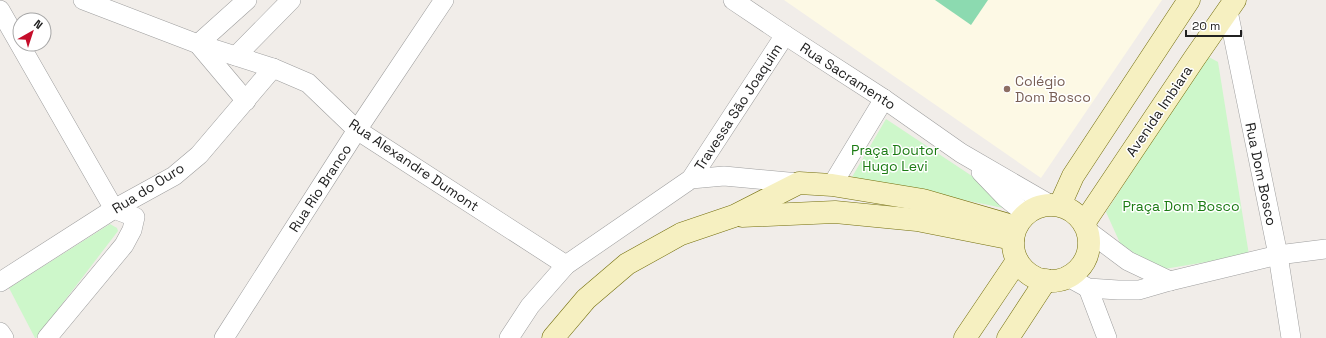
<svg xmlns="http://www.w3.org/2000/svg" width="1326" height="338" font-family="'Space Grotesk',sans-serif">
  <rect width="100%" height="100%" fill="#f1ede9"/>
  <!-- education -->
  <path fill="#fdf9e5" d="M784,0h378l-121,178z"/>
  <!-- park -->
  <g fill="#cdf7ca">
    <path d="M1207,56l11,6 31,193 -91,15 -38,-27 -14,-31z"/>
    <path d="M886,119l92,61 25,28 -151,-31z"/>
    <path d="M110,224l7,4 1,3 -82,107h-1l-26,-50z"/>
  </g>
  <!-- pitch -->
  <path fill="#8cdab0" d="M935,0h53l-17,25z"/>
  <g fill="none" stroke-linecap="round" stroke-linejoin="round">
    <!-- minor casing -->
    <g stroke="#9e9e9e" stroke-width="20">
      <g id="minor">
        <path d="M83,0l115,44 75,24 35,15 49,47 209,135"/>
        <path d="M733,0l52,35 99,64 77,54 88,51"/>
        <path d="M0,10l114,199 21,8 -3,13 -8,15 -77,93"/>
        <path d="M1228,11l50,244 13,83"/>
        <path d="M236,56l55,-56"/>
        <path d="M246,101l-48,-57 49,-44"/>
        <path d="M981,172l24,25 21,17"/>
        <path d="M691,179l94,-144"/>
        <path d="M832,185l52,-86"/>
        <path d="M1088,231l40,30 42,20"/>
        <path d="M1068,277l20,11 30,2h21l31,-9 108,-26 48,-6"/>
        <path d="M0,282l114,-73 60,-33 25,-21 74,-87"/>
        <path d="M1088,288l19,50"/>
        <path d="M0,332l4,6"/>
        <path d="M224,338l133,-208 87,-130"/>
        <path d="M509,338l21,-32 36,-41 125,-86 33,-3 75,7"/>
      </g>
    </g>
    <!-- secondary casing -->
    <g stroke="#746f0d" stroke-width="23">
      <g id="secondary">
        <circle cx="1051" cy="243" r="38"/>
        <path d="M1060,205l13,-29 116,-176"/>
        <path d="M742,216l93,-4 82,8 96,19"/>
        <path d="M1084,223l110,-164 41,-59"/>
        <path d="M553,338l33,-39 41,-35 54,-30 53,-18 65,-33 33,2 91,15 93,27"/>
        <path d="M965,338l52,-77"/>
        <path d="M1008,338l38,-58"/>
      </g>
    </g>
    <!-- minor -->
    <use href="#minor" stroke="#fff" stroke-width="19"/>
    <!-- secondary -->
    <use href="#secondary" stroke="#f6f0c1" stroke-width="22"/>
  </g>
  <!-- markers -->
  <circle fill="#8d6e63" stroke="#fff" stroke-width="1.5" cx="1007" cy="89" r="4"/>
  <g text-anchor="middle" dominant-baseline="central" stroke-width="3" stroke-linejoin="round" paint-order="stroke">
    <!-- street labels -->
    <g font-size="14" fill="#212121" stroke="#fff">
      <text transform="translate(848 76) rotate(33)">Rua Sacramento</text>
      <text transform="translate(738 107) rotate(-57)">Travessa São Joaquim</text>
      <text transform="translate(1159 111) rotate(-56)">Avenida Imbiara</text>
      <text transform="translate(414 165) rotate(34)">Rua Alexandre Dumont</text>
      <text transform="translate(1261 174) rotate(78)">Rua Dom Bosco</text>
      <text transform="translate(148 188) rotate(-32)">Rua do Ouro</text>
      <text transform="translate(320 188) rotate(-57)">Rua Rio Branco</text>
    </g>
    <!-- education labels -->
    <g font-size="14" fill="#785e54" stroke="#fff" text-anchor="start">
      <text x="1015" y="81">Colégio<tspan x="1015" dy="16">Dom Bosco</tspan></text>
    </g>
    <!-- park labels -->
    <g font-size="14" fill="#1b7b13" stroke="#fff">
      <text x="895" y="150">Praça Doutor<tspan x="895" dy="16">Hugo Levi</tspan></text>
      <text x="1181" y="206">Praça Dom Bosco</text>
    </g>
  </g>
  <!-- north arrow -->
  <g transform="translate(32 32) rotate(39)"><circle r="19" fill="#ffffff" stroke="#a6a6a6"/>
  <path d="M0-3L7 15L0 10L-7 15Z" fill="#c50d2a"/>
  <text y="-6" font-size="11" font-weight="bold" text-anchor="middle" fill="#212121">N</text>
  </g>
  <!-- scale -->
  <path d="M1186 30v6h55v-6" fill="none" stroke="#212121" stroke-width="2"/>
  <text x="1192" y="30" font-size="12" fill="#212121" stroke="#ffffff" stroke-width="3" paint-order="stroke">20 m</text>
</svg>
